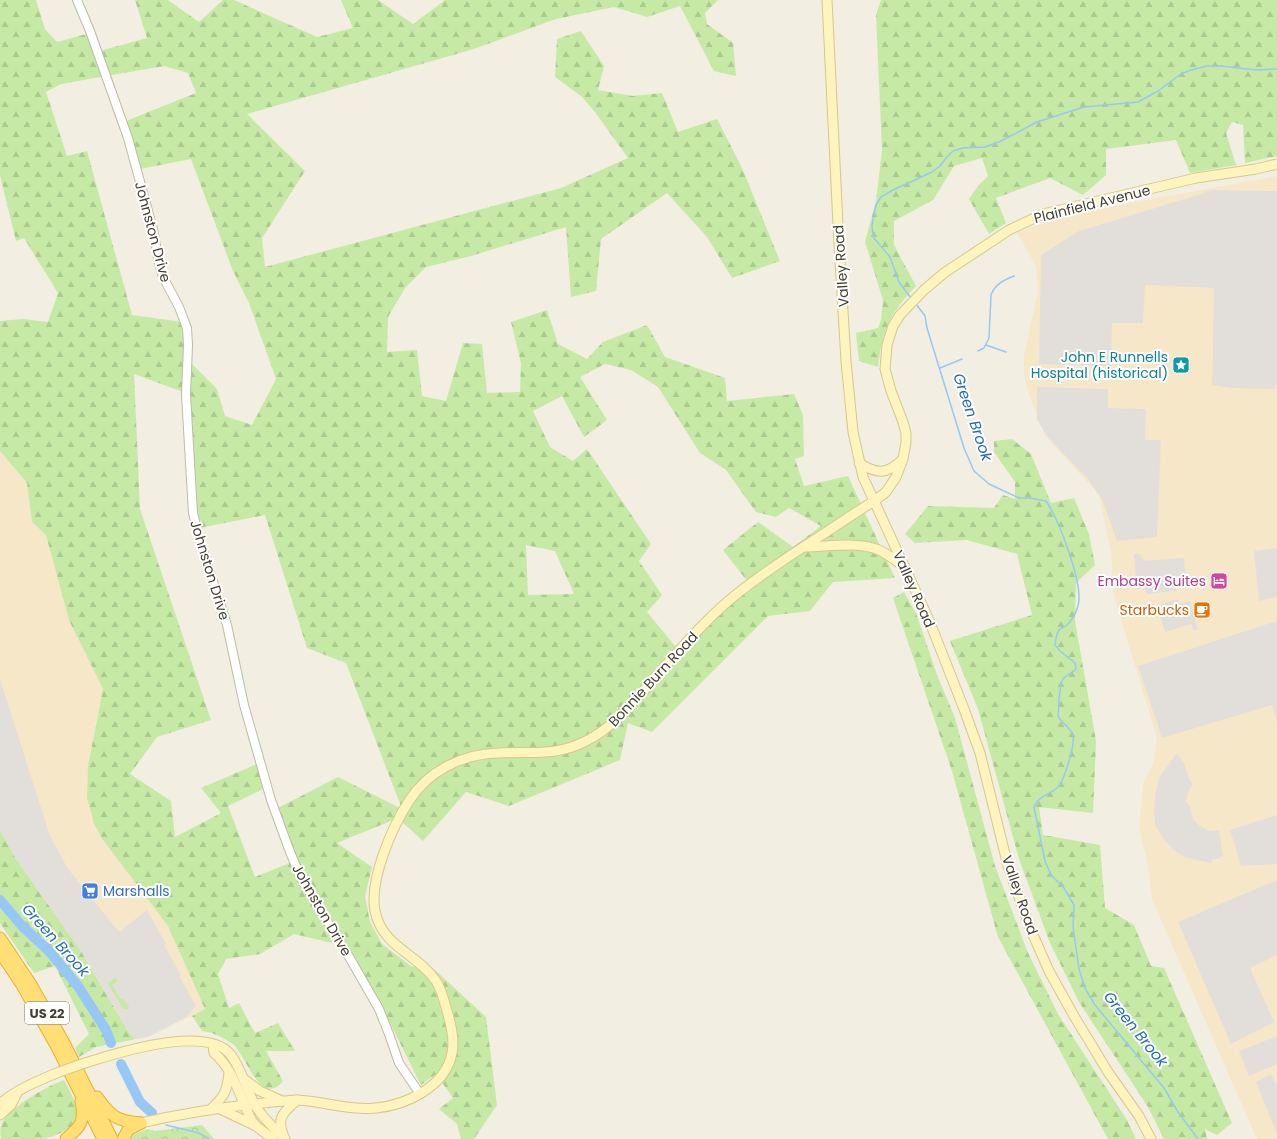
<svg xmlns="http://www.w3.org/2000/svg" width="1277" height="1139" font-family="Poppins,sans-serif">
  <defs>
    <pattern id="forest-firs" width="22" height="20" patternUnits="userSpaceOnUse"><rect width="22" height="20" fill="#c6eaa6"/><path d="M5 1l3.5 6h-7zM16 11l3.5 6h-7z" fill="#abca8f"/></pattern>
    <pattern id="park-crowns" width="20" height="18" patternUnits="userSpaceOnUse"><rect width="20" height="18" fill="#c6eaa6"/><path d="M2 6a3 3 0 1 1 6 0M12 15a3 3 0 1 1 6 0" fill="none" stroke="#abca8f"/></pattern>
  </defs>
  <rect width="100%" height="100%" fill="#f2eee1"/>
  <!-- commercial -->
  <g fill="#f7e7c9">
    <path d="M1277,176v963h-20l-105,-240 -5,-38 -8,-34 5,-46 9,-17 4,-26 -43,-142 -3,-44 -12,-57 -53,-58 -17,-42 -5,-19v-20l14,-66 -2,-24 -19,-33 47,-18z"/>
    <path d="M0,451l27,32 5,39 14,13 23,85 34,69 -10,47 1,87 9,17 65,86 37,83 -57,28 -12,2 -55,-88 -65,-92 -16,-29z"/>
  </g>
  <!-- green -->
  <path fill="#c6eaa6" d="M116,977l2,4 -5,4 8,14 2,-1 7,10 -3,2 -4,-1 -16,-26z"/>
  <!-- forest -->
  <g fill="url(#forest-firs)" fill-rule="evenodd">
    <path d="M0,0h36l9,29 12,13 33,-9 6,19 51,-14 -12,-38h33l31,22 24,-22h11l83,37 36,-9 -12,-28h37l35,24 31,-23 -1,-1h275l-13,13 2,11 26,19 3,33 -22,-5 -34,-65 -33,11 -33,-10 -58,12 -82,30 -227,65 58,57 -43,67 3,29 296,-79 67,-30 -33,-46 -14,-16 -26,-19 2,-38 24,-8 23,35 -6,24 35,6 29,-3 16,39 39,-13 25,49 38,93 -48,17 -25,-41 -40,-44 -66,46 -5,52 -25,6 -5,-70 -95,29 -45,11 -21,21 -17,29 -1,35 30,-2 5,46 24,5 17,-58 19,1 5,49 33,-1 1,-29 -10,-41 36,-12 11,34 29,15 16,-17 44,-17 18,32 60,21 2,23 67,-7 9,21 1,41 -9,3 9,27 44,-10 47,102 -62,4 -23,29 -42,5 -116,116 -24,-9 -8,37 -111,46 -43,-14 -43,49 -25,-23 -61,25 35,24 -7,29 5,26 12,22 29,22 24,4 51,47 11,88 -23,34h-13l-4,-15 -18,-15 14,-11 -17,-24 -15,11 -35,-70 -37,-68 -55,-13 -34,20 -34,5 -8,15 11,34 10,-5 16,30 23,-10 17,28h-29l17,30c-22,27 -37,-25 -49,-36 -7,-5 -14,-9 -22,-12 -3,-1 -6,-1 -9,-2 -4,-3 -8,-11 -11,-15l13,-7 -37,-83 -65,-86 -9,-17 -7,-25 1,-32 15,-77 -34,-69 -23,-85 -14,-13 -5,-39 -27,-32v-130l23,-2 25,3 10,-29 -34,-55 -8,3 -16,-66zM164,66l24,7 8,20 -75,30 14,47 56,-11 42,112 16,32 27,76 -24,46 -27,-9 -8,-27 -32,-32 -2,-35 -51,-7 -45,-164 -20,5 -21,-64 15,-8zM605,364l26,6 27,17 42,66 26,17 30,42 20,5 13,-9 32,18 -28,21 -35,-25 -35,28 28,36 -14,10 -57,56 -33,-40 15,-17 -23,-34 12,-17 -64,-95 -14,12 -23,-14 -17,-36 29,-15 22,41 23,-17 -27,-43zM134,374l49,18 11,137 71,-14 42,133 39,15 56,146 -64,-32 -66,34 20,51 -37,15 -27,-71 37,-18 -8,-24 -56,24 20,25 -46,24 -4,-36 -41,-27 27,-37 54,-17 -71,-211zM526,545l29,6 19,43 -46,1z"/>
    <path d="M881,0h396v156l-32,7 -2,-38 -11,-3 -6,11 10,32 -46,8 -14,-33 -70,9v26l-23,20 -33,-17 -54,20 10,25 -17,11 -20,-35 9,-13 10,-10 -6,-18 -28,8 -21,34 -39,21v24l22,41c-27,29 -33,42 -38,81l-19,-6 -3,-28 22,-5 3,-8 2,-20 -18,-58 11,-41 6,-51 -6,-135z"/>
    <path d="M1012,439l19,15 20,49 23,-5 15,36 6,31 -19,18 -1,38 21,120 -3,72 -54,-6 4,28 57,10 5,63 29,17 17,41 13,2 68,155 -15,12 -12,-6 2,10h-43l-16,-32 -69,-105 -29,-59 -31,-84 -41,-150 -28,-68 82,-26 -15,-61 -50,-14 -52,3 -10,-9 23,-28 66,2 9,-13 12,4v-17l-21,-30v-11z"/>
    <path d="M904,592l12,21 21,62 18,43 40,148 33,87 30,61 69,106 9,19h-28l-110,-202 -46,-166 -59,-173z"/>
    <path d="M0,830l16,29 65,92 47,80 8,8 -40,8 -17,10 -4,-9 14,-14 -34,-68 -21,7 -34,-50z"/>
    <path d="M64,1080c4,8 11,19 12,28 4,19 -19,29 -35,31 -13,0 -27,0 -40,0 -1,-5 -1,-11 1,-16 8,-16 45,-37 62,-43z"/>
  </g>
  <!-- park -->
  <path fill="url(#park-crowns)" d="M202,1125l12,14h-83l2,-4 14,-6 8,2z"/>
  <!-- parking -->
  <g fill="#e2dfda" fill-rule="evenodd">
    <path d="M1212,190l65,1v193l-1,1 -1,4 -44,-1 -19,-3 2,-97 -69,-3 -2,38h-31l-1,43 -72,-2 2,-109 38,-24 113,-34z"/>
    <path d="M1037,387l71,2v19l38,1 -1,31h16l-4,97 -40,4 -15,-42 -14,-20 -31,-32 -12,-14 -8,-14z"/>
    <path d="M1277,548v49l-18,4 -5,-50z"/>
    <path d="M1134,554h5l6,7 39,-3 2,25 -11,1 1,7 -30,3 -1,-6 -8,1z"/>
    <path d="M1178,599l2,5 9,-3 9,29 -4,1 -3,-7 -26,8 -8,-27z"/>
    <path d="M1277,621v101l-5,-17 -110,33 -24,-72z"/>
    <path d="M0,679l50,157 18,33 51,63 28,-22 19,34 -2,1 17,30 -2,1 17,30 -10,11 -38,20 -12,2 -8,-8 -47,-80 -65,-92 -16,-29zM116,977l2,4 -6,4 9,14 2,-1 7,10 -3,2 -4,-1 -15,-25v-1z"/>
    <path d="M1177,753l7,10 6,18 3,3 -5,8 -2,10 4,4 3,13 7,7 9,5 10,-1 4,26 -5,3h-6v4l-25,-5 -15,-9 -9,-11 -8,-13 -1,-13 1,-17 4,-17z"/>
    <path d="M1277,815v49l-36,2 -11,-36z"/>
    <path d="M1277,880v75l-27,13 24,54 -43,22 -53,-122z"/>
    <path d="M1277,1036v28l-28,12 -10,-25z"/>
    <path d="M1271,1074l6,12v48l-21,-52z"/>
  </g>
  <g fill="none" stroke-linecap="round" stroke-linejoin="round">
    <!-- stream -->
    <g stroke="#97c7f5" stroke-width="1.5">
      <path d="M911,298l-12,-16 -9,-25 -17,-20 -1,-12 4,-20 5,-8 12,-7 39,-18 8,-6 7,-9 6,-6 10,-3 22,-1 14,-5 38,-20 47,-15 54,-5 20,-11 23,-17 10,-4 16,-4h14l35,4 21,-1"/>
      <path d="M916,304l9,12 2,12 37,120 10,23 15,13 30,14h11l16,3c13,19 38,84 32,105 -2,7 -7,15 -11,19 -3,2 -6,3 -8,5 -3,4 -3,10 -4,15l5,6 15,12 1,6c-4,5 -12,6 -14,12 -3,6 -3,27 -4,35 4,8 13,11 15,20 2,9 -9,46 -16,52 -9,8 -18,7 -23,19l11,54 6,14 13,13 10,17 -1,22 6,42 6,19 10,17 69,83 14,24 20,27"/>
      <path d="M986,345l20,7"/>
      <path d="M978,351l6,-3 5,-10 2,-43c4,-11 13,-15 23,-19"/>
      <path d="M940,368l22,-9"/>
      <path d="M166,1125l33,8 10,6"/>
    </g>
    <!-- river -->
    <g stroke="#97c7f5" stroke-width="10">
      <path d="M0,900l23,27 26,24 29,35 28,44 5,13"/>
      <path d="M121,1064l19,38 12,11"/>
    </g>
    <!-- tertiary casing -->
    <g stroke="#c0baa6" stroke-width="10">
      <path id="tertiary" d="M77,0l13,31 38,107 25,91 6,34 4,14 16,30 8,21 1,17 -2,50 7,118 7,28 27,84 17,80 27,95 19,52 12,28 46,75 31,54 10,25 10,29 21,31"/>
    </g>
    <!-- secondary casing -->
    <g stroke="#d5c88d" stroke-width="11">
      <g id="secondary">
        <path d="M827,0l12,245 7,116 7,71 10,45 66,143 35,89 16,44 28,113 22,62 19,43 25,45 34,56 31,44 12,23"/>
        <path d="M859,463c18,11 27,12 43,-3"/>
        <path d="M804,547c23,0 54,-6 75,3 9,4 18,12 26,17"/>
        <path d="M213,1045l1,8c19,15 27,47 38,68l4,5 17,13"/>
        <path d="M85,1063c31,-10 122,-39 146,-8 11,15 15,34 24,50 8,14 19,23 30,34"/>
        <path d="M245,1080l15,11 22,10"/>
        <path d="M0,1104c17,-15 38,-23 59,-32"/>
        <path d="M220,1109l36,17"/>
        <path d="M210,1110c14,-13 17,-18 19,-37"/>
        <path d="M0,1115l11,-10 6,-12"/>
        <path d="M141,1123c51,-12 103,-19 156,-23 26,1 53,11 79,8 31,-3 70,-22 76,-55 3,-14 -1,-29 -5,-42 -3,-10 -5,-21 -11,-30 -18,-27 -54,-34 -61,-70 -6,-31 17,-84 34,-110 19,-30 53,-47 89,-48 33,-2 57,4 88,-12 28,-14 46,-37 66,-60 26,-29 51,-59 81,-84 35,-29 76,-53 113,-78 13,-9 28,-17 40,-27l10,-15 7,-18 3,-17v-9l-3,-11 -12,-31 -6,-22 2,-24 6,-19 7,-11 24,-25 20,-17 65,-43 34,-16 153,-36 60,-9 21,-5"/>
        <path d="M284,1137c-8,-20 -1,-24 13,-37"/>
      </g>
    </g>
    <!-- trunk casing -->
    <g stroke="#e8af25" stroke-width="13">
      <g id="trunk">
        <path d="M0,938l30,45 34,60 48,96"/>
        <path d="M0,952l22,33 35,62 46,92"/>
        <path d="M97,1097c14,20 20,24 44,26"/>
        <path d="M66,1139c15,-13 19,-17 15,-38"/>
        <path d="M123,1139l5,-9 13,-7"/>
      </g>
    </g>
    <!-- tertiary -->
    <use href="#tertiary" stroke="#fff" stroke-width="8"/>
    <!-- secondary -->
    <use href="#secondary" stroke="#fff4be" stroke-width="9"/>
    <!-- trunk -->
    <use href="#trunk" stroke="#ffdf76" stroke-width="11"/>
    <!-- secondary-bridge casing -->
    <g stroke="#d5c88d" stroke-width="11" stroke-linecap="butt">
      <path id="secondary-bridge" d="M59,1072l26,-9"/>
    </g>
    <!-- secondary-bridge -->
    <use href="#secondary-bridge" stroke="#fff4be" stroke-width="9"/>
  </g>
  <!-- icons -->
  <defs>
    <g id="sight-square" transform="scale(0.9)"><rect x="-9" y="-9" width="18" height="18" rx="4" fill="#0f9aa8" stroke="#fff"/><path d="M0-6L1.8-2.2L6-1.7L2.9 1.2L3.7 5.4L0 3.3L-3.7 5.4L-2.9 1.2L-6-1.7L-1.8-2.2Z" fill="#fff"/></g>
    <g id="hotel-square" transform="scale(0.9)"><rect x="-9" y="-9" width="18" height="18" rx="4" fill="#d1479c" stroke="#fff"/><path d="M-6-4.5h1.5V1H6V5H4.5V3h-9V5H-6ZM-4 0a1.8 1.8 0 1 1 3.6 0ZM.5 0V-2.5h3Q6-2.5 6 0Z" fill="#fff"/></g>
    <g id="cafe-square" transform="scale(0.9)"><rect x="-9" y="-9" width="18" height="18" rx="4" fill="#e8710a" stroke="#fff"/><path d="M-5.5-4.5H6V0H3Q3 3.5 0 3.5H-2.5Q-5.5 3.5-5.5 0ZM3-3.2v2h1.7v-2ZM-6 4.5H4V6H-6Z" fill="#fff"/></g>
    <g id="supermarket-square" transform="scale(0.9)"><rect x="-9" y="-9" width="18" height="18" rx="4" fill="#3f7fe0" stroke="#fff"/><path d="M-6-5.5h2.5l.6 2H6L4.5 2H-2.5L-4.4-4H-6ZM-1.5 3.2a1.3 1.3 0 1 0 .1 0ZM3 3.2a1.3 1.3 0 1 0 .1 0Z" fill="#fff"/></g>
  </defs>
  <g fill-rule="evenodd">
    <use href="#sight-square" x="1181" y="365"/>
    <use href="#hotel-square" x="1219" y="581"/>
    <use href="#cafe-square" x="1202" y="610"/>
    <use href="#supermarket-square" x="90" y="891"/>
  </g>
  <g text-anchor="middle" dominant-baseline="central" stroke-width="4" stroke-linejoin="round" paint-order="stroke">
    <!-- shield labels -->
    <rect fill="#fff" stroke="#7b7870" stroke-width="1" x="25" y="1002" width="44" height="22" rx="3"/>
    <g font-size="13" font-weight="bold" fill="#433e32">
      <text x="47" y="1013">US 22</text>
    </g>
    <!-- street labels -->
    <g font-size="14" fill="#433e32" stroke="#fff">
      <text transform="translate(1092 204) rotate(-14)">Plainfield Avenue</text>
      <text transform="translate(153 232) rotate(75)">Johnston Drive</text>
      <text transform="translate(841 266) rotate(-94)">Valley Road</text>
      <text transform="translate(210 570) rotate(73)">Johnston Drive</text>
      <text transform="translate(914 589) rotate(66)">Valley Road</text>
      <text transform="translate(653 679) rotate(-47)">Bonnie Burn Road</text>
      <text transform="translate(1020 895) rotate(71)">Valley Road</text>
      <text transform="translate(322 910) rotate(60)">Johnston Drive</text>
    </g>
    <!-- culture labels -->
    <g font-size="14" fill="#0d838f" stroke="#fff" text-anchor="end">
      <text x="1168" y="357">John E Runnells<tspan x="1168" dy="16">Hospital (historical)</tspan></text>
    </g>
    <!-- hotel labels -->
    <g font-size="14" fill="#b23c85" stroke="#fff" text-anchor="end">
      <text x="1206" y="581">Embassy Suites</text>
    </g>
    <!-- food labels -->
    <g font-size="14" fill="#c56008" stroke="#fff" text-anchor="end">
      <text x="1189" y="610">Starbucks</text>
    </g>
    <!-- shop labels -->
    <g font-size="14" fill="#366cbe" stroke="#fff" text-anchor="start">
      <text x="103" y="891">Marshalls</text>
    </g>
    <!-- water labels -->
    <g font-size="15" font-style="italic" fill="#256db5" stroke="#fff">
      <text transform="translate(973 417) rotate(71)">Green Brook</text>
      <text transform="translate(56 940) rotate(48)">Green Brook</text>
      <text transform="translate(1136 1029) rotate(51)">Green Brook</text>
    </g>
  </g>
</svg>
